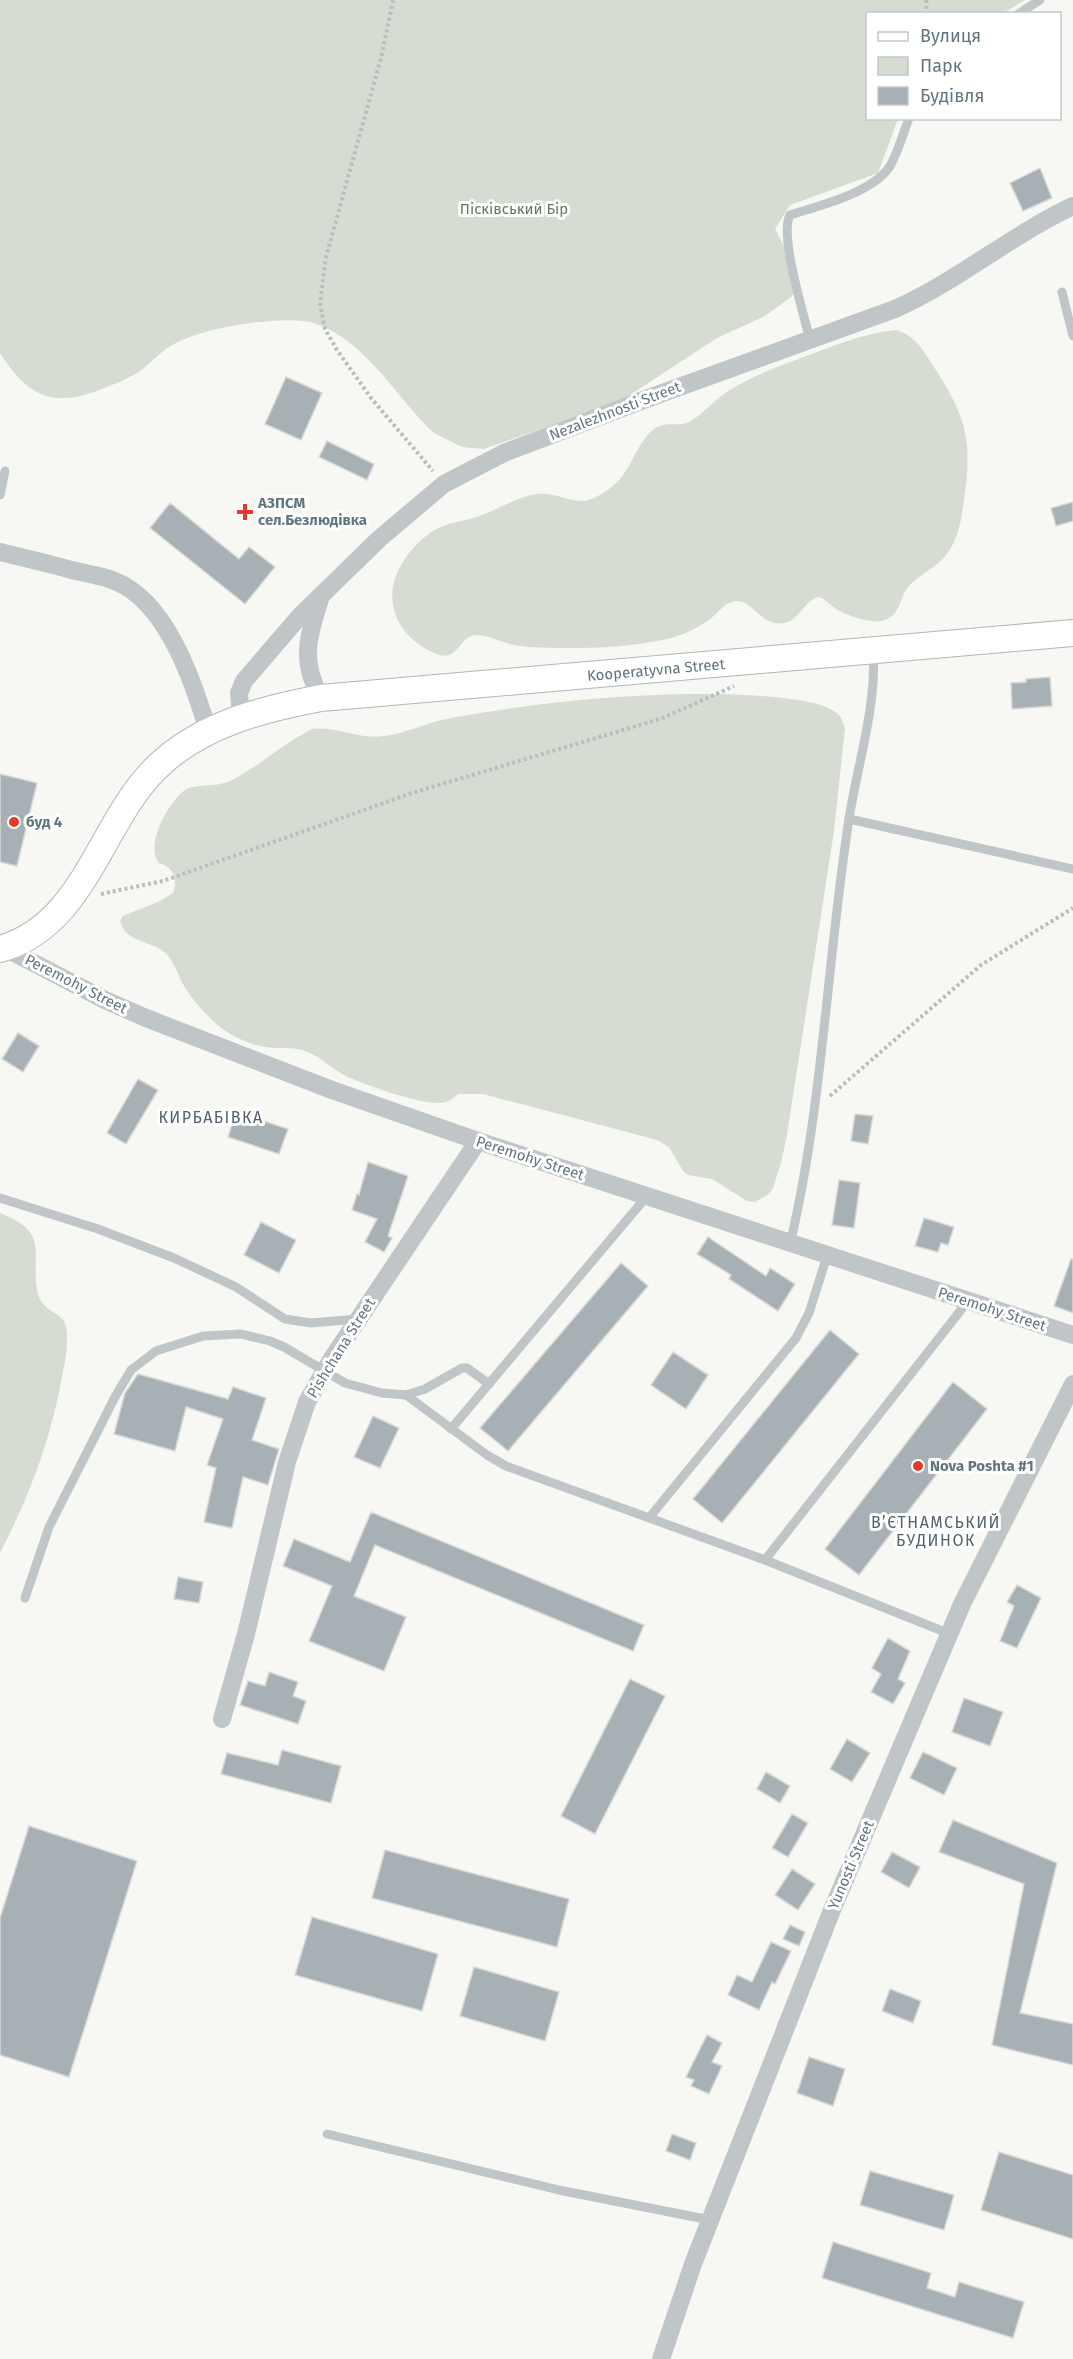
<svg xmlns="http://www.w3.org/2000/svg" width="1073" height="2359" font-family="'Fira Sans',sans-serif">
  <rect width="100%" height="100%" fill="#f7f7f4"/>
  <!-- green -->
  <g fill="#d7dcd3">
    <path d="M0,0h1025l-22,13 -135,1v104l30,1 -20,54 -88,32 -15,24 20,38 2,22 -6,8 -26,19 -48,22 -87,57 -21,10 -125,44 -22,-2 -28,-14c-38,-35 -68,-93 -120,-110 -30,-9 -110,5 -138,20 -14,7 -24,19 -36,28 -13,8 -27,14 -41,19 -48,19 -73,4 -99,-37z"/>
    <path d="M897,330c18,6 27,21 37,37 32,49 39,74 30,132 -2,18 -5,37 -15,52 -10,16 -29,22 -41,36 -9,12 -8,31 -27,34 -12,2 -32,-5 -43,-11 -7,-4 -11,-10 -19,-13 -15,3 -19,23 -35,26 -23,4 -31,-23 -48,-22 -11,1 -19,13 -27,19 -11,7 -23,14 -35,17 -39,12 -115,13 -155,9 -14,-2 -31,-11 -43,-11 -17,1 -17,25 -36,20 -23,-7 -44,-27 -47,-51 -5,-27 16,-56 37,-71 15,-11 35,-11 52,-18 19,-7 36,-19 57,-21 21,-2 38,15 59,2 9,-5 19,-12 25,-21 12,-16 15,-33 31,-46 13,-9 25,-1 37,-8 14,-9 25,-23 39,-31 22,-14 47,-23 71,-32 32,-12 62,-25 96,-28z"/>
    <path d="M683,694c31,0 136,-1 156,21 3,3 4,9 6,13l-11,103 -47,304 -6,28 -8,25 -4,6 -14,8 -8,-1 -35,-22 -24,-4 -5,-4 -14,-24 -12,-7 -174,-46h-25c-5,4 -9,8 -16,9 -23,1 -75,-17 -96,-27 -16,-8 -27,-21 -44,-26 -9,-2 -18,-2 -27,-2 -20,-1 -39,-9 -55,-21 -13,-11 -27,-26 -36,-41 -7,-12 -10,-27 -21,-35 -15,-11 -38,-9 -43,-30l3,-5 37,-15 13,-8c5,-14 1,-26 -14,-30 -15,-17 10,-62 26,-73 11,-7 29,-2 45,-9 29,-14 53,-38 82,-52 25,-3 47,11 72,7 23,-3 44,-14 67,-18 76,-14 154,-22 232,-24z"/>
    <path d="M0,1213c50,20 31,37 37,77 4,24 26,20 29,37 3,17 -1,34 -4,50 -11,62 -33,120 -62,176z"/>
  </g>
  <!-- building -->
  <g fill="#a7b1b5" stroke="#d8d8d6" stroke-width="1.5">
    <path d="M1040,168l12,30 -29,13 -13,-28z"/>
    <path d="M286,377l36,16 -21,47 -36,-16z"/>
    <path d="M327,441l47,23 -7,16 -48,-23z"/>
    <path d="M1073,502v19l-17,5 -5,-18z"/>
    <path d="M170,503l69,56 10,-12 26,20 -30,37 -95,-76z"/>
    <path d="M1050,677l2,29 -40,3 -1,-26 15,-1v-3z"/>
    <path d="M0,774l37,9 -20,83 -17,-4z"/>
    <path d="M18,1033l21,13 -16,26 -21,-13z"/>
    <path d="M138,1079l20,11 -32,54 -19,-11z"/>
    <path d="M236,1112l52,17 -9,25 -51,-17z"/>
    <path d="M855,1114l18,2 -5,28 -17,-3z"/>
    <path d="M368,1162l40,14 -20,60 4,2 -8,14 -19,-10 12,-23 -25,-9 5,-16 2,1z"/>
    <path d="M839,1180l21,3 -6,45 -22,-3z"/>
    <path d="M924,1218l30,9 -6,18 -7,-2 -3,9 -23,-6z"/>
    <path d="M261,1222l35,18 -17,33 -35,-18z"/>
    <path d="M708,1237l58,39 4,-8 25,16 -17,27 -49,-32 2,-4 -34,-21z"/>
    <path d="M1071,1259h2v54l-19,-7z"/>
    <path d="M621,1263l27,23 -140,165 -28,-23z"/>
    <path d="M830,1330l29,24 -137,169 -29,-24z"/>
    <path d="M673,1352l35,23 -22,34 -35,-24z"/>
    <path d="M138,1374l90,25 5,-12 33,11 -14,42 27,9 -11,36 -25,-8 -11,51 -28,-6 12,-54 -9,-3 16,-46 -37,-12 -11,44 -61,-17 11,-41z"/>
    <path d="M953,1382l34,27 -128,166 -34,-26z"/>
    <path d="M373,1416l26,12 -19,40 -26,-11z"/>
    <path d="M371,1512l273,113 -11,26 -258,-106 -21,51 52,21 -22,54 -75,-30 23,-55 -49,-20 11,-27 56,23z"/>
    <path d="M178,1577l25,5 -4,21 -25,-4z"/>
    <path d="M1017,1585l24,13 -24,50 -17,-7 14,-35 -7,-4z"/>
    <path d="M888,1638l22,13 -12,28 7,4 -12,21 -22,-12 10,-18 -9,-6z"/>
    <path d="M269,1672l29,10 -5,14 13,5 -8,23 -58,-19 8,-24 17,5z"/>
    <path d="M630,1679l35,17 -70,138 -34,-18z"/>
    <path d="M964,1698l39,14 -13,34 -38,-14z"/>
    <path d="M847,1739l23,14 -18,29 -22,-13z"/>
    <path d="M282,1750l59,16 -10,37 -110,-29 6,-21 51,12z"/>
    <path d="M923,1752l34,16 -13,27 -34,-17z"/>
    <path d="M766,1772l24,14 -10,17 -23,-14z"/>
    <path d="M792,1814l16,9 -20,34 -16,-9z"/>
    <path d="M953,1820l104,43 -37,150 53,11v41l-81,-20 32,-161 -85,-32z"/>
    <path d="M29,1826l108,35 -68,216 -69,-22v-137z"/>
    <path d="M385,1850l184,49 -12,48 -185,-49z"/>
    <path d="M892,1852l28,15 -11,21 -28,-16z"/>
    <path d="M792,1869l23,15 -17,26 -23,-15z"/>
    <path d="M312,1917l126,37 -16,57 -127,-36z"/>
    <path d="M790,1925l15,7 -6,14 -16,-7z"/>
    <path d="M771,1942l20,9 -16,33 -3,-2 -13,28 -31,-15 9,-20 15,7z"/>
    <path d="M474,1967l85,25 -14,49 -85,-25z"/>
    <path d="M890,1989l31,12 -8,22 -31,-12z"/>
    <path d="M707,2035l15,8 -10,19 10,4 -13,28 -18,-8 3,-6 -8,-3z"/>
    <path d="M809,2057l36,12 -12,37 -36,-13z"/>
    <path d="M672,2134l24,9 -6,17 -24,-9z"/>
    <path d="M999,2152l74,23v64l-92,-29z"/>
    <path d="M870,2171l84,24 -10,35 -84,-25z"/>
    <path d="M833,2242l98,31 -4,15 28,9 4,-15 65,20 -11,36 -191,-60z"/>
  </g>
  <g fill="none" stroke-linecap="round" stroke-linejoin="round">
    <!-- secondary casing -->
    <g stroke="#b0b7bb" stroke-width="28">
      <path id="secondary" d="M0,949c85,-24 99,-124 155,-180 44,-44 107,-60 166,-71l752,-65"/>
    </g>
    <!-- path -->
    <g stroke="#babdbf" stroke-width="4" stroke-dasharray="3 3" stroke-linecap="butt">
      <path d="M393,0l-12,58 -55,199 -6,47 5,25 12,21 34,48 62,73"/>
      <path d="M926,0l1,14"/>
      <path d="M101,894l62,-13 249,-88 251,-75 71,-32"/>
      <path d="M830,1096l151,-131 92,-57"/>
    </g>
    <!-- lane -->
    <g stroke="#c0c5c8" stroke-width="9">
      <path d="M1018,14l22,-14"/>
      <path d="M1062,292l11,44"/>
      <path d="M810,340c-6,-25 -31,-105 -20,-125 28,-9 83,-22 100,-49 8,-14 13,-32 19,-48"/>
      <path d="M0,495l5,-24"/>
      <path d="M849,819l224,50"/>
      <path d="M0,1198l98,31 76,29 62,29 49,32 26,4 47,-4"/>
      <path d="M790,1244c33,-139 37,-284 59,-425 8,-52 28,-115 24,-166"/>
      <path d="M406,1395l81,60 19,11 259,94 185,74"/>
      <path d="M451,1429l196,-233"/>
      <path d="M649,1518l147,-180 13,-25 18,-57"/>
      <path d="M765,1560l203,-259"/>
      <path d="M25,1598l24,-71 66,-130 16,-27 25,-19 47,-15 38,-2 29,7 14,6 61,36 37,10 24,2 19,-6 37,-21h5l22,16"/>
      <path d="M327,2134l232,56 151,30"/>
    </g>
    <!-- street -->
    <g stroke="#c0c5c8" stroke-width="18">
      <path d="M0,552c25,6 51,12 76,19 17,4 34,6 49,15 45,26 69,98 83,145"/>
      <path d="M320,599c-12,39 -20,62 1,99"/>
      <path d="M241,718l-2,-25 5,-12 55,-64 80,-78 65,-55 60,-31 142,-54 249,-90c63,-28 116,-74 178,-103"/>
      <path d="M5,948l100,52 41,18 186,72 146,51 595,194"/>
      <path d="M222,1719l24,-85 41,-172 20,-60 24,-42 147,-219"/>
      <path d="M661,2359l32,-95 139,-354 130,-306 111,-220"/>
    </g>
    <!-- secondary -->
    <use href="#secondary" stroke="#fff" stroke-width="26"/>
  </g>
  <!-- markers -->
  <g fill="#e53a26" stroke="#fff" stroke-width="2">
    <path d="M242 503h6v6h6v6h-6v6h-6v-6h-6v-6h6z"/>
    <circle cx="14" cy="822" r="6"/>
    <circle cx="918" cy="1466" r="6"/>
  </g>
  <g text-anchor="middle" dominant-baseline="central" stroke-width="6" stroke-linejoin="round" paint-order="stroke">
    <!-- park labels -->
    <g font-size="15" fill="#677761" stroke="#fff">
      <text x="514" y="209">Пісківський Бір</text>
    </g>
    <!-- street labels -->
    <g font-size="15" fill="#62767f" stroke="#fff">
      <text transform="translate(615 411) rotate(-21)">Nezalezhnosti Street</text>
      <text transform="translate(656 670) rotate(-5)">Kooperatyvna Street</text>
      <text transform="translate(76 984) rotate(27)">Peremohy Street</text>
      <text transform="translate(530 1158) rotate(18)">Peremohy Street</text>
      <text transform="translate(992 1309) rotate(18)">Peremohy Street</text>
      <text transform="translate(341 1348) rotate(-58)">Pishchana Street</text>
      <text transform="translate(851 1865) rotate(-67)">Yunosti Street</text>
    </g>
    <!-- poi labels -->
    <g font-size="15" font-weight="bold" fill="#62767f" stroke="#fff" text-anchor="start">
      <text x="258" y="503">АЗПСМ<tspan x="258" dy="17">сел.Безлюдівка</tspan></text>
      <text x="26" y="822">буд 4</text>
      <text x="930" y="1466">Nova Poshta #1</text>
    </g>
    <!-- neighbourhood labels -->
    <g font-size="16" letter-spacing="1.5" fill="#54636a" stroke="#fff">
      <text x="211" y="1117">КИРБАБІВКА</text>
      <text x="936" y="1522">В’ЄТНАМСЬКИЙ<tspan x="936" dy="18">БУДИНОК</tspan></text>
    </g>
  </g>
  <!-- legend -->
  <rect x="866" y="12" width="195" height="108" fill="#ffffff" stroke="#c0c8cc" stroke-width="1.5"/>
  <rect x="878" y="32" width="30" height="9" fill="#ffffff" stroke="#c0c8cc" stroke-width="1.5"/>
  <text x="920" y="42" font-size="18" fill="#62767f">Вулиця</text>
  <rect x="878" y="57" width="30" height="18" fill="#d7dcd3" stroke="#c0c8cc" stroke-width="1.5"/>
  <text x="920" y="72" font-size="18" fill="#62767f">Парк</text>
  <rect x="878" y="87" width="30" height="18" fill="#a7b1b5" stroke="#c0c8cc" stroke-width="1.5"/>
  <text x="920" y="102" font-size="18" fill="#62767f">Будівля</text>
</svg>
